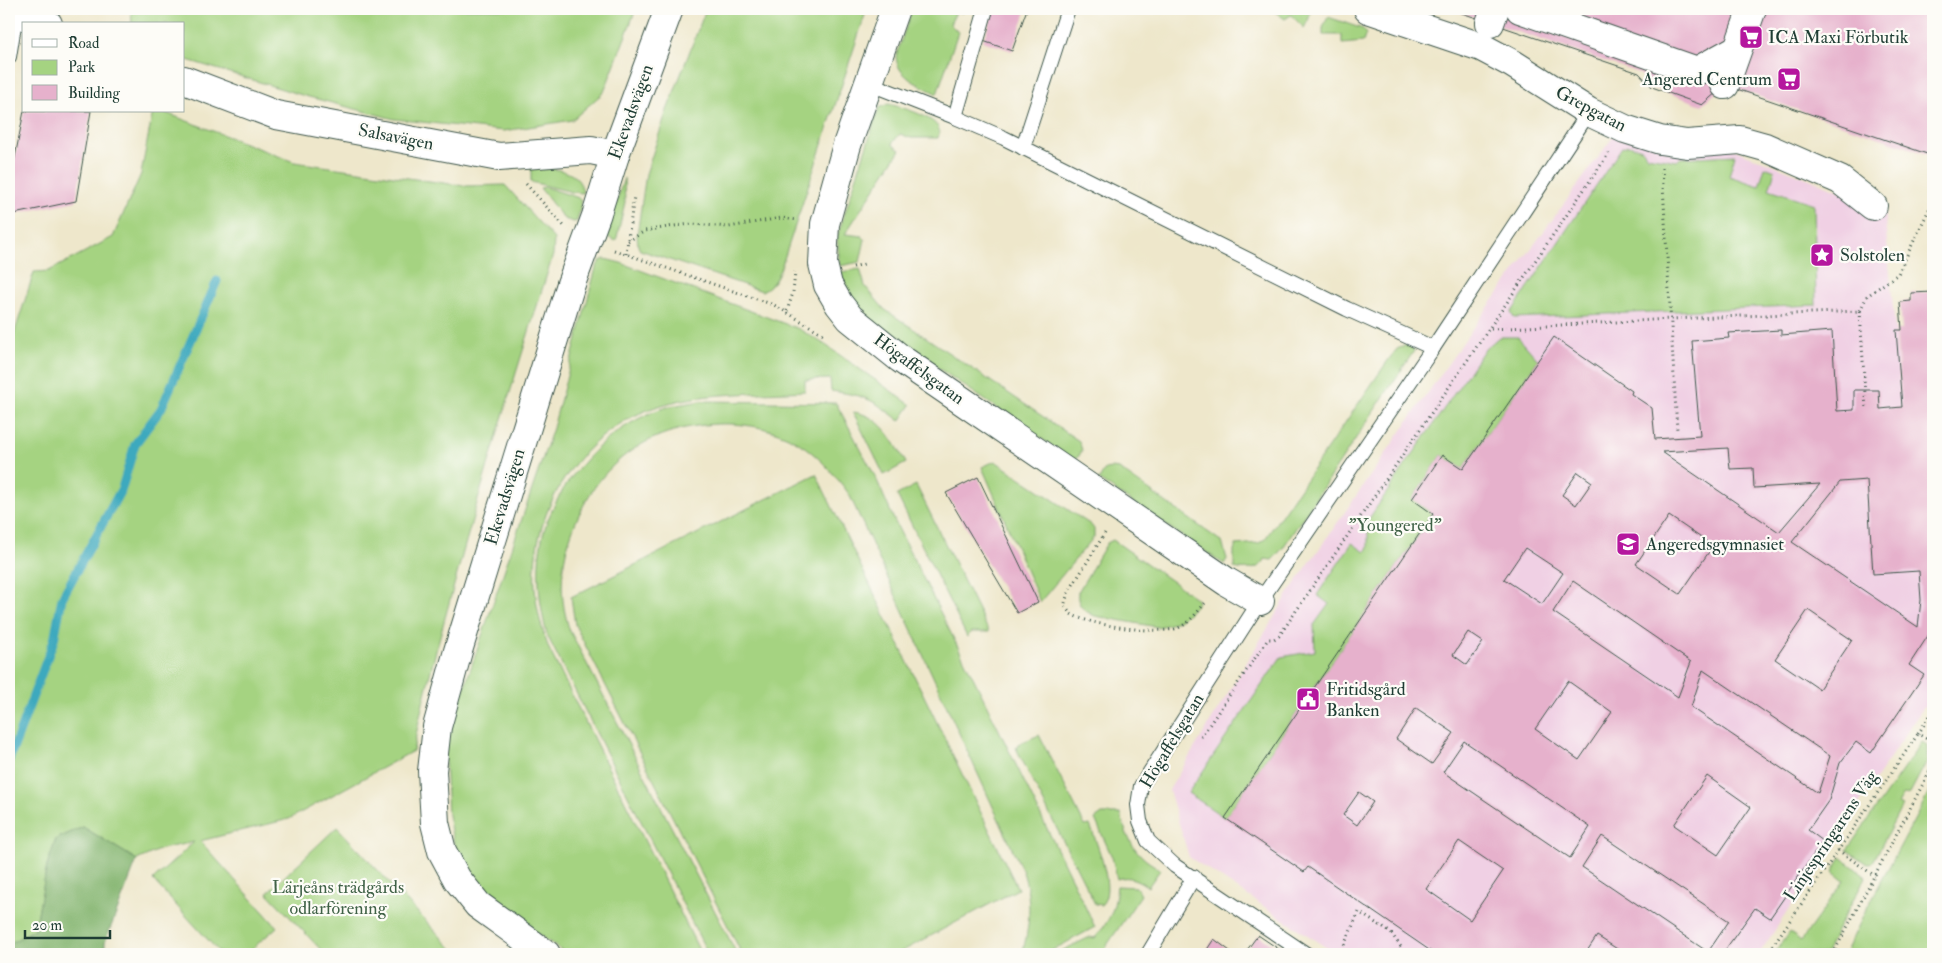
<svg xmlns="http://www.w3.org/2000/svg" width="1942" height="963" font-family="'IM FELL Double Pica',serif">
  <rect width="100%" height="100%" fill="#fdfcf7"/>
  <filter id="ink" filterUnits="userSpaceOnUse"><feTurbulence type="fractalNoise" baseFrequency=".02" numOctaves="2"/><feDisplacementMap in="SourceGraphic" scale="10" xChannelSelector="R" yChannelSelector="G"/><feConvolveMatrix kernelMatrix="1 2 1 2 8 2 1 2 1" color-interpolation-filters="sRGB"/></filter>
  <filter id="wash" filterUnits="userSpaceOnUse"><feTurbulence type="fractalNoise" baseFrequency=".0096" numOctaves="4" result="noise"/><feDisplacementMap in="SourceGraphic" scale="20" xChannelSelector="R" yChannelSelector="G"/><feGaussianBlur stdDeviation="1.12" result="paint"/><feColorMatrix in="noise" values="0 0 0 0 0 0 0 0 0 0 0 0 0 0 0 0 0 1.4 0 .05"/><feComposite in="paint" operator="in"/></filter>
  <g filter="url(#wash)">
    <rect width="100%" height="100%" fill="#eee7cb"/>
    <!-- built -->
    <path fill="#f0d0e4" d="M1616,133l119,17 149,58 18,199 29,92h2v194l-174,261h-423l-147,-97 -20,-67 123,-202 181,-260z"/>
    <!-- green -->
    <g fill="#a5d381" stroke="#62885a">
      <path d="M131,9h505l-32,83 -32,28 -68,11 -110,-12 -89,-23 -121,-37v-35h-52z"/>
      <path d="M706,9h161l-84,253c-5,12 -8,23 -21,29l-122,-41 -2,-4 -1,-11 9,-61 20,-61z"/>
      <path d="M912,9h53l-2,4 -7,-1 -6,12 8,8 -21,62c-16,-9 -40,-16 -41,-38z"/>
      <path d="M1271,9h38c3,6 -2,13 -5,19l-13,-13 -6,4z"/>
      <path d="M1328,17l35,12 3,4 -3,9 -21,2v-9h-19v-7z"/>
      <path d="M888,104c13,3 42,11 50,23 2,4 1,7 0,11h-27l-11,-4 -8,9 2,3 6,4 -55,84 17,2 3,3 -5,23 -20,4 -3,-29 42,-129z"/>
      <path d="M153,111h8l133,51 171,24 40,-1 49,54 -1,16c-35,111 -70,222 -100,334 -15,54 -30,107 -40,162l-124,68 -89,22 77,86 -31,27h-25l-68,-74 41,-38 -33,7 -24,11 -54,-33 -27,12 -9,27 -12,63 -26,15v-594l25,-78 15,-1 64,-34 28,-63z"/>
      <path d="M1629,145l13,4 5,7 30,5 3,-3 55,-3 -6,21 30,10 6,-19 10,4 -6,18 45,15 2,101 -302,13 -3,-5 111,-166z"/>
      <path d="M531,167c19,2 49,0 52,26l-11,-1 -41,-10z"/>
      <path d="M624,178l1,24 -8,35 -2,4 -7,-4v-8z"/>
      <path d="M545,187l31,10 6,3 -5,21 -3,1 -10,-3 -24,-31z"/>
      <path d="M605,259l16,4 178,66 25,15 87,61 -11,16c-28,-22 -33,-25 -69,-30l-1,-12 -25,1v11c-45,3 -101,1 -143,14 -82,24 -137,109 -126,193 2,18 7,34 13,51l152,305h-134l-44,-30 -34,-29 -16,-16 -18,-32 -3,-12 -4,-20 -3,-57 2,-20 106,-310 43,-160 4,-7z"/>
      <path d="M860,269l5,17 19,23 195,132 3,9 -3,6 -4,3 -7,-2 -191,-131c-16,-16 -29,-31 -36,-54z"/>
      <path d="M1499,337h19l20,23 -75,109 -21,-14 -30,44 21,15 -208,304 -37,-25 93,-136 34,-6 -1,-26 15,-21 -12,-9 35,-52 13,9 3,-5v-27l116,-170z"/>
      <path d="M1407,345l5,1 2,5 -132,198 -10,11 -7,-1c-4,11 -20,12 -31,9v-18l2,-5 23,-2 6,-4 124,-180 8,-10z"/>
      <path d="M702,401l134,2 39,73 20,46 84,167 116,238 -46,25 -1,2h-26c8,-28 10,-55 1,-82l-174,-378c-16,-22 -36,-45 -61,-57 -22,-10 -46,-14 -70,-13 -73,3 -124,42 -147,111 -11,31 -12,65 -1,96l167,323h-29l-161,-319c-9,-35 -13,-79 0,-113 18,-47 55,-86 99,-107 17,-9 37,-11 56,-14z"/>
      <path d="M853,412c28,3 41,29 53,51l-22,12z"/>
      <path d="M995,461l96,64 3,4v8l-54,65 -58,-135z"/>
      <path d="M1111,468l8,1 103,73 5,17 -3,5 -125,-84 6,-11z"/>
      <path d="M816,474l202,415 -121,65h-155l-167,-329 -4,-28z"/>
      <path d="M916,485l73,147h-17l-5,5 -70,-142z"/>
      <path d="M1113,540l83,58 2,4c-12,16 -22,22 -41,25l-62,-11c-11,-5 -19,-11 -17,-24l29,-49z"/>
      <path d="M1039,735l46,91 5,-1c6,17 27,66 11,80l-6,-1 -79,-156 2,-4z"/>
      <path d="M1922,742l5,3v16l-18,34 -5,-1 -6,10 4,2 -29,56 -6,2 -20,-14z"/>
      <path d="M1933,785v169h-88l22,-46z"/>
      <path d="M1102,814h19c3,17 11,35 25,46 5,4 10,6 14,10l-12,17c-9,-7 -20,-12 -31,-8l-5,-22 -17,-38z"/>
      <path d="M337,827l120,127h-132l-58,-61z"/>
      <path d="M1841,857l25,20 -30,54 -10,23h-52l15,-22 12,9 43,-60 -11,-9z"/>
      <path d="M1117,886l19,1 5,8 -40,59h-46l35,-17 5,1c16,-20 19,-26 22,-52z"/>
    </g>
    <!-- forest -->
    <path fill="#84b56f" stroke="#527952" d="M83,827l54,33 -32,82v12h-96v-10l26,-15 12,-63 9,-27z"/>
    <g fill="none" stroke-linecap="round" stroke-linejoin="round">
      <!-- stream -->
      <path stroke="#3ea9be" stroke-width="9" d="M9,760l45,-120 8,-42 60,-110 13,-44 26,-35 56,-128"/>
    </g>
    <g id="blocks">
      <!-- building -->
      <g fill="#e6b1cc" fill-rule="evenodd">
        <path d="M994,9h33l-15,42 -29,-10z"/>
        <path d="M1450,9h483v147l-208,-71 -23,20 -50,-18 -13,-14z"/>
        <path d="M24,111h67l-15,90 -67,14v-27z"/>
        <path d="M1933,292v336l-24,37 15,10 -53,78 -15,-11 -16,21 -11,37 -21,30 15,11 -53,77 -15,-10 -33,46h-97l-28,-18 -12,18h-150l-127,-87 -4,5 -79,-54 208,-304 -21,-15 30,-44 21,14 91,-132 78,54 -1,3 21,14 3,31 45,-3 -8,-95 37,-3 -1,-5 53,-3v5l51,-4 5,80 17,-1v-20h25l1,19 22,-2 -6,-77h6l-2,-28 11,-1v-8zM1728,448l2,21 23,-1 1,20 66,-4 -41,48 -117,-80zM1578,472l14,10 -16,23 -14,-10zM1867,480l6,94 46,-3 2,29 -3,27 -126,-85 48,-60zM1669,516l44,30 -33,48 -44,-30zM1525,548l38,25 -21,31 -38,-25zM1573,581l118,81 -13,35 -125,-85zM1808,610l44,30 -33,49 -44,-30zM1468,632l15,10 -16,23 -14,-10zM1703,670l127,86 -12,37 -127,-86zM1568,681l44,31 -33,48 -44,-31zM1416,708l38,25 -22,31 -36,-25zM1464,741l126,86 -20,31 -127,-86zM1707,776l44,31 -33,48 -44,-30zM1359,792l14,10 -16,23 -14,-10zM1602,836l127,85 -21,31 -126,-85zM1459,841l44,30 -33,49 -44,-31z"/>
        <path d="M978,477l60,125 -21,11 -71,-120z"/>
        <path d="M1258,935l28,19h-42z"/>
        <path d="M1214,939l20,15h-30z"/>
      </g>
    </g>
  </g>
  <g filter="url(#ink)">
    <use href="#blocks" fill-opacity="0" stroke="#3e564b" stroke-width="1"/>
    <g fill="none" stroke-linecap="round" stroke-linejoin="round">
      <!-- lane casing -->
      <g stroke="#3e564b" stroke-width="16">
        <g id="lane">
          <path d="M9,57l7,-44"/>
          <path d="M868,83l87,34 49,21 343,171 86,39 156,-236"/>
          <path d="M955,117l31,-108"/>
          <path d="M1023,148l45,-139"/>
          <path d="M1148,954l46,-77"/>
          <path d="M1306,954l-131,-88 -27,-25 -8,-20 -2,-16 3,-19 119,-185 173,-253"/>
        </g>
      </g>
      <!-- street casing -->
      <g stroke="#3e564b" stroke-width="30">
        <g id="street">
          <path d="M895,9l-48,136 -22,79 -2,40 5,21 11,19 11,14 51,41 326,223 33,19"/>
          <path d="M1368,9l113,38 32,17 76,48 36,17 35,11 27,4 53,-4 25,7 75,33 33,26"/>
          <path d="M1520,9l177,62 40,-22"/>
          <path d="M9,11l39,13"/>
          <path d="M1490,23l5,-14"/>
          <path d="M184,80l92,35 223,42 92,-7 24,5"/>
          <path d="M1725,85l27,-76"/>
          <path d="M546,954l-68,-49 -21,-26 -15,-28 -7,-28 -3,-52 5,-44 21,-76 113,-367 25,-68 19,-61 54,-146"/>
        </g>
      </g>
      <!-- path -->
      <g stroke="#3e564b" stroke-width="3" stroke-dasharray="1 4" stroke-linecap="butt">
        <path d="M1662,168l15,262"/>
        <path d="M526,184l38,42"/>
        <path d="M628,241l17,-10 29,-5 19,-2 36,3 52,-9 17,2"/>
        <path d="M614,250l160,55 51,30"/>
        <path d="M626,254l8,-58"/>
        <path d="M853,267l11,-3"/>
        <path d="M787,311l6,-18 2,-21"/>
        <path d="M1860,311l6,99"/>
        <path d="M1491,329l180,-10 189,-8 7,-15 31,-22 35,-73"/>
        <path d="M1105,533l-37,60 -4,13c2,2 5,6 7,8 17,11 89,21 107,14 12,-5 20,-17 28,-26"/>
        <path d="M1918,734l15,-23"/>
        <path d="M1201,737l67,-98h6l5,-3 330,-483"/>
        <path d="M1838,850l37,26"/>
        <path d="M1340,954l19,-42 32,21 15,21"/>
        <path d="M1767,954l151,-220 15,8"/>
        <path d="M1833,954l100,-189"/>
      </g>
      <!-- lane -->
      <use href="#lane" stroke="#fff" stroke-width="14"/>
      <!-- street -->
      <use href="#street" stroke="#fff" stroke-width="28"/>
    </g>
  </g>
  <!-- icons -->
  <defs>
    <g id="supermarket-square" transform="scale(1.25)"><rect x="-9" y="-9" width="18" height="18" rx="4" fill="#b5179e" stroke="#fdfcf7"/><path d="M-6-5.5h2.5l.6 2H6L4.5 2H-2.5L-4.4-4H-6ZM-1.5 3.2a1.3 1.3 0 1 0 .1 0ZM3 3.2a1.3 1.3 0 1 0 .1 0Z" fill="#fff"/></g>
    <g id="sight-square" transform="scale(1.25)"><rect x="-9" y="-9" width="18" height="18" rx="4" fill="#b5179e" stroke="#fdfcf7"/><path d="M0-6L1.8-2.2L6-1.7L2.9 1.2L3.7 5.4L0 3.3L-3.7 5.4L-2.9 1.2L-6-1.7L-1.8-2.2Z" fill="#fff"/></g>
    <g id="school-square" transform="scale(1.25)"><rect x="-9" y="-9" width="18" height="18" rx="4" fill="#b5179e" stroke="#fdfcf7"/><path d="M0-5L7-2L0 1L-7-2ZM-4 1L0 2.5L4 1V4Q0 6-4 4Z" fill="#fff"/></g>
    <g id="civic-square" transform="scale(1.25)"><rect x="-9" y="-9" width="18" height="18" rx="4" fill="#b5179e" stroke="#fdfcf7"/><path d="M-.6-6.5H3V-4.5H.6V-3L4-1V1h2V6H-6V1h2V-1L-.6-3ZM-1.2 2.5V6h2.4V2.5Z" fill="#fff"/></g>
  </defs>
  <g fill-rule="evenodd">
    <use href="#supermarket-square" x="1751" y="37"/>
    <use href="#supermarket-square" x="1789" y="79"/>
    <use href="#sight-square" x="1822" y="255"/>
    <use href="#school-square" x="1628" y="544"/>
    <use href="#civic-square" x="1308" y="699"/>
  </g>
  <g text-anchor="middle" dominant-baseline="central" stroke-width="4.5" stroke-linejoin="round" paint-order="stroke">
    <!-- poi labels -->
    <g font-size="18" fill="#1f3d34" stroke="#fdfcf7" text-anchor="start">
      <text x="1768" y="37">ICA Maxi Förbutik</text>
      <text x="1772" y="79" text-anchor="end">Angered Centrum</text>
      <text x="1840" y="255">Solstolen</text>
      <text x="1646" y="544">Angeredsgymnasiet</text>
      <text x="1326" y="689">Fritidsgård<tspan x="1326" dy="21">Banken</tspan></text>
    </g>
    <!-- street labels -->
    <g font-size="18" fill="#1f3d34" stroke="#fdfcf7">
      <text transform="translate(1591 109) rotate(28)">Grepgatan</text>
      <text transform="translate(631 112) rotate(-70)">Ekevadsvägen</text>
      <text transform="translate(396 137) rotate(11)">Salsavägen</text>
      <text transform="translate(919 369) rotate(36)">Högaffelsgatan</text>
      <text transform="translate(505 497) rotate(-73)">Ekevadsvägen</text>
      <text transform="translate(1172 741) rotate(-59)">Högaffelsgatan</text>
      <text transform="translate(1831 836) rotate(-56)">Linjespringarens Väg</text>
    </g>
    <!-- park labels -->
    <g font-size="18" fill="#406247" stroke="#fdfcf7">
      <text x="1395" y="525">"Youngered"</text>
      <text x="338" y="887">Lärjeåns trädgårds<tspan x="338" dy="21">odlarförening</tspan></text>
    </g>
  </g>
  <!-- margin -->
  <rect width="1942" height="963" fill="none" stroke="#fdfcf7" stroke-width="30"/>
  <!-- legend -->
  <rect x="22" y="22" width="162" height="90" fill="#fdfcf7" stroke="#a4b0a9"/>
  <rect x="32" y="39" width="25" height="8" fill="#ffffff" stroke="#a4b0a9"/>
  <text x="68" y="48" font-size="15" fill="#1f3d34">Road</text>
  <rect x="32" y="60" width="25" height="15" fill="#a5d381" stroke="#a4b0a9"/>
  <text x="68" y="72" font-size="15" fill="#1f3d34">Park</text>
  <rect x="32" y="85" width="25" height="15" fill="#e6b1cc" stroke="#a4b0a9"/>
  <text x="68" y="98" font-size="15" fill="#1f3d34">Building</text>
  <!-- scale -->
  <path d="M25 930v8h85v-8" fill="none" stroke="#1f3d34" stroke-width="2.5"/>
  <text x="32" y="930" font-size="15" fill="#1f3d34" stroke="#fdfcf7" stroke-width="4" paint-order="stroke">20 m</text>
</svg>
